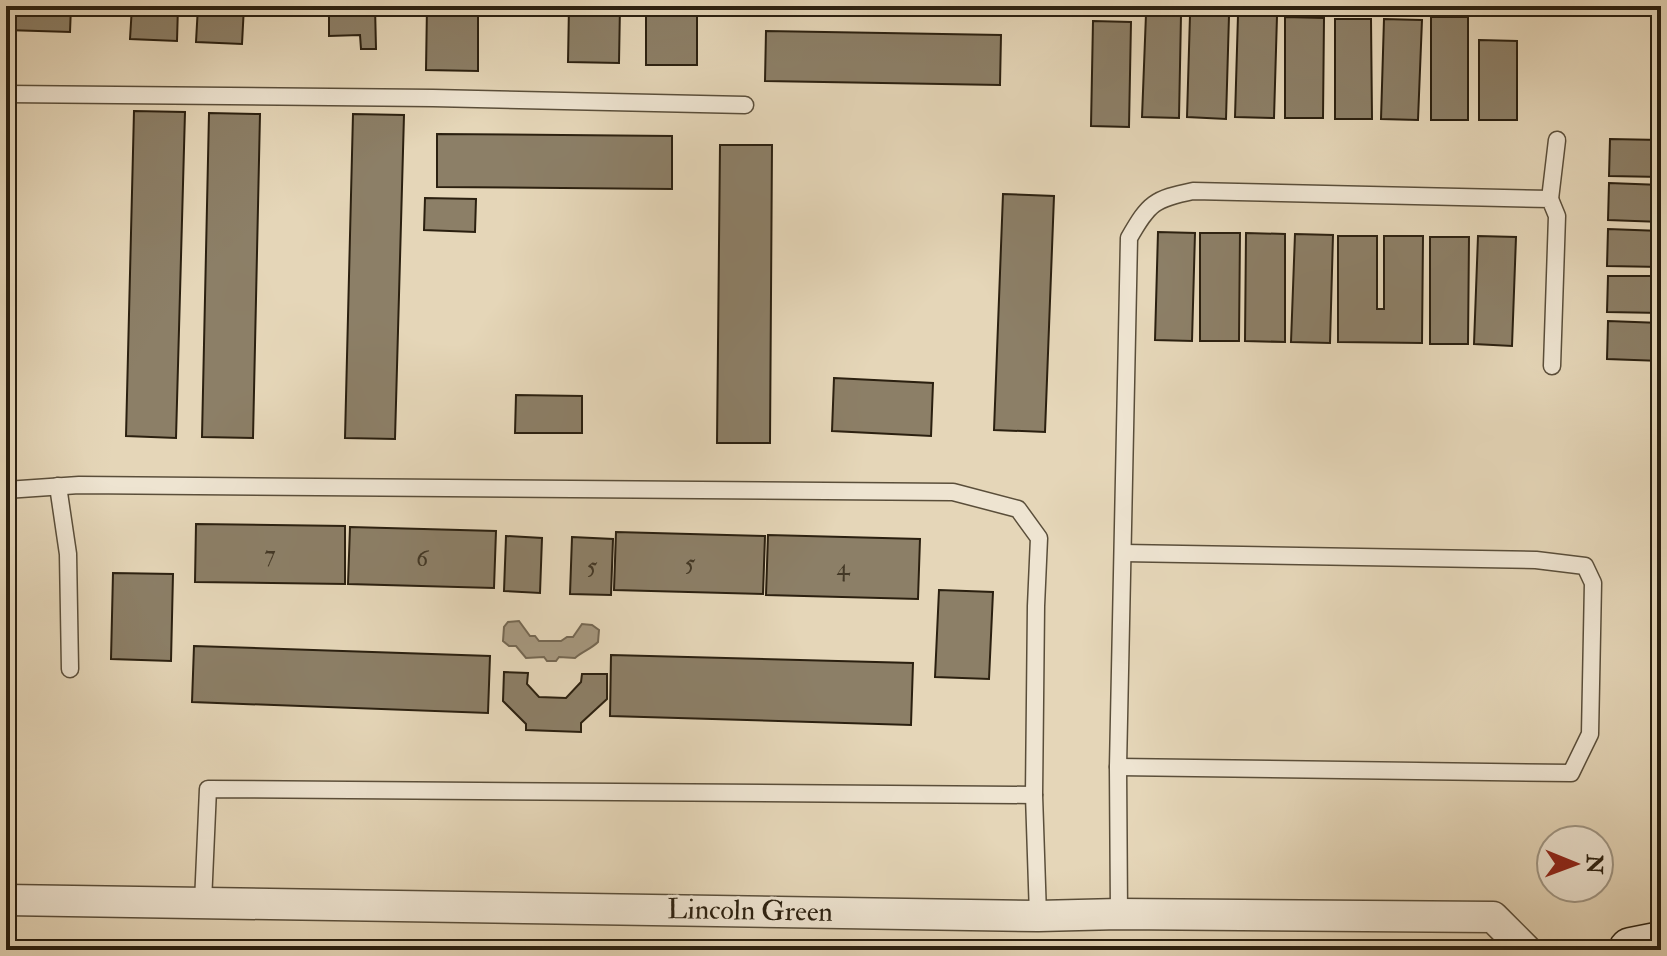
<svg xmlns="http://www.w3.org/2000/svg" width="1667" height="956" font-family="'IM FELL Double Pica',serif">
  <rect width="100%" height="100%" fill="#e5d6b8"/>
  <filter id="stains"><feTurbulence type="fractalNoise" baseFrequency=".0025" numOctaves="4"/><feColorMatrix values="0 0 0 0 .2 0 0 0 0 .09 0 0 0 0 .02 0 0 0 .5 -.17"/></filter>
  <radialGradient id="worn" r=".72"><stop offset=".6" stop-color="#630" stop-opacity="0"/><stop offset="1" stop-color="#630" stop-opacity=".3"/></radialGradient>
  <!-- water -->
  <path fill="#a6987f" stroke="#756853" stroke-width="2" d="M519,621l11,15h5l4,5h22l6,-4h6l9,-13 10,1 7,5 -1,12c-7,7 -15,9 -23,16l-16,-1 -3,4h-9l-3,-4 -18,1 -10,-12h-7l-6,-5 1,-14 4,-5z"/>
  <!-- building -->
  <g fill="#8c7f67" stroke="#2b2010" stroke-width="2">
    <path d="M6,6h65l-1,26 -64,-2z"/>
    <path d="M132,6h46l-1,35 -47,-2z"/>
    <path d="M198,6h46l-2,38 -46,-2z"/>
    <path d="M329,6h46l1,43h-15l-1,-14 -31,1z"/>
    <path d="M427,6h51v65l-52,-1z"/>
    <path d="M569,6h51l-1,57 -51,-1z"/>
    <rect x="646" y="6" width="51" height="59"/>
    <path d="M839,6h162v5z"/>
    <path d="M1146,14l35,1 -2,103 -37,-1z"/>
    <path d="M1190,15l39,1 -3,103 -39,-2z"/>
    <path d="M1238,15l39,1 -3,102 -39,-1z"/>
    <path d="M1285,17l39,1 -1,100h-38z"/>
    <rect x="1431" y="17" width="37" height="103"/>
    <path d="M1335,19h36l1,100h-37z"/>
    <path d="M1384,19l38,1 -4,100 -37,-1z"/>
    <path d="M1093,21l38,1 -2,105 -38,-1z"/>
    <path d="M766,31l235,4 -1,50 -235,-4z"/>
    <path d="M1479,40l38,1v79h-38z"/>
    <path d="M134,111l51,1 -9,326 -50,-2z"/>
    <path d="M209,113l51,1 -7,324 -51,-1z"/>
    <path d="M353,114l51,1 -9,324 -50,-1z"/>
    <path d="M437,134l235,2v53l-235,-2z"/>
    <path d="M1610,139l51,1v37l-52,-1z"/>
    <path d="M720,145h52l-2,298h-53z"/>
    <path d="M1609,183l52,2v37l-53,-2z"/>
    <path d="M1003,194l51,2 -9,236 -51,-2z"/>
    <path d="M425,198l51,1 -1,33 -51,-2z"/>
    <path d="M1608,229l53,2v36l-54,-1z"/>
    <path d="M1158,232l37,1 -3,108 -37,-1z"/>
    <path d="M1200,233h40l-1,108h-39z"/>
    <path d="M1246,233l39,1v108l-40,-1z"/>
    <path d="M1295,234l38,1 -3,108 -39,-1z"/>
    <path d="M1338,236h39v73h7v-73h39l-1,107 -84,-1z"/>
    <path d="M1478,236l38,1 -4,109 -38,-2z"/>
    <path d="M1430,237h39l-1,107h-38z"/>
    <path d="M1608,276h53v37l-54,-1z"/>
    <path d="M1608,321l53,2v38l-54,-2z"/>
    <path d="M834,378l99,5 -2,53 -99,-5z"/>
    <path d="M516,395l66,1v37h-67z"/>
    <path d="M196,524l149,2v58l-150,-2z"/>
    <path d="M350,527l146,4 -2,57 -146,-4z"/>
    <path d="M616,532l149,4 -2,58 -149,-4z"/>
    <path d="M768,535l152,4 -2,60 -152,-4z"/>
    <path d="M506,536l36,2 -2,55 -36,-2z"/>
    <path d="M572,537l41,2 -2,56 -41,-1z"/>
    <path d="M113,573l60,1 -2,87 -60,-2z"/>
    <path d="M939,590l54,2 -4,87 -54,-2z"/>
    <path d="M194,646l296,10 -2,57 -296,-11z"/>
    <path d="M611,655l302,8 -2,62 -301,-9z"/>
    <path d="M504,672l24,1 -1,11 12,13 27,1 15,-16 1,-8h25v25l-26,24v9l-55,-2v-6l-23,-23z"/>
  </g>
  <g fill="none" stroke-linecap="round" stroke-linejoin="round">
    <!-- lane casing -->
    <g stroke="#5a4e3a" stroke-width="19">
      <g id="lane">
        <path d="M6,94l427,4 312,7"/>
        <path d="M1550,199l7,-59"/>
        <path d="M58,486l10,68 2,115"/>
        <path d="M6,490l73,-5 874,7 65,17 21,29 -3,68 -2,189 4,121"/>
        <path d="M1118,767l453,6 19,-39 3,-151 -8,-17 -49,-6 -413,-7"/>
        <path d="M203,902l5,-113 826,6"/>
        <path d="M1119,914l-1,-147 11,-529c20,-35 25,-39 64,-47l357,8 7,17 -5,150"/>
      </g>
    </g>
    <!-- street casing -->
    <g stroke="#5a4e3a" stroke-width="33">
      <path id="street" d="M6,900l1032,16 81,-2 374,3 33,33"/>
    </g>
    <!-- secondary casing -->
    <g stroke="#2b2010" stroke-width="47">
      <path id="secondary" d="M1631,950l30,-6"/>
    </g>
    <!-- lane -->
    <use href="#lane" stroke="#eee4d1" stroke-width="16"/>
    <!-- street -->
    <use href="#street" stroke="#eee4d1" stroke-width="30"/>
    <!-- secondary -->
    <use href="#secondary" stroke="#eee4d1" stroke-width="44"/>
  </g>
  <g text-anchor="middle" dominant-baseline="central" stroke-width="6" stroke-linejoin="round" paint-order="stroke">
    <!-- number labels -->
    <g font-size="24" fill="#433826">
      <text x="270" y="554">7</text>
      <text x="422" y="558">6</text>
      <text x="690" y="563">5</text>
      <text x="592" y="566">5</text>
      <text x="843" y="567">4</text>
    </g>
    <!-- street labels -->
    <g font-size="28" fill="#2b2010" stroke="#eee4d1">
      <text transform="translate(750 911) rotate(1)">Lincoln Green</text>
    </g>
  </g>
  <!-- margin -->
  <rect width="1667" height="956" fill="none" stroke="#e5d6b8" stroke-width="32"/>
  <rect x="8" y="8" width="1651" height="940" fill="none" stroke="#2b2010" stroke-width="4"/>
  <rect x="16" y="16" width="1635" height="924" fill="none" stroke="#2b2010" stroke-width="2"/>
  <!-- north arrow -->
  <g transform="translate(1575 864) rotate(91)"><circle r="38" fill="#eee4d1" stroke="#a09684" stroke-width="2"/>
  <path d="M0-6L14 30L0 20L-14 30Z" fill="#8f2418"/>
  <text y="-12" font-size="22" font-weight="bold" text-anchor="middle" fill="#2b2010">N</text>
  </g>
  <rect width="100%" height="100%" filter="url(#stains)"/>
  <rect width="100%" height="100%" fill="url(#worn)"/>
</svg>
